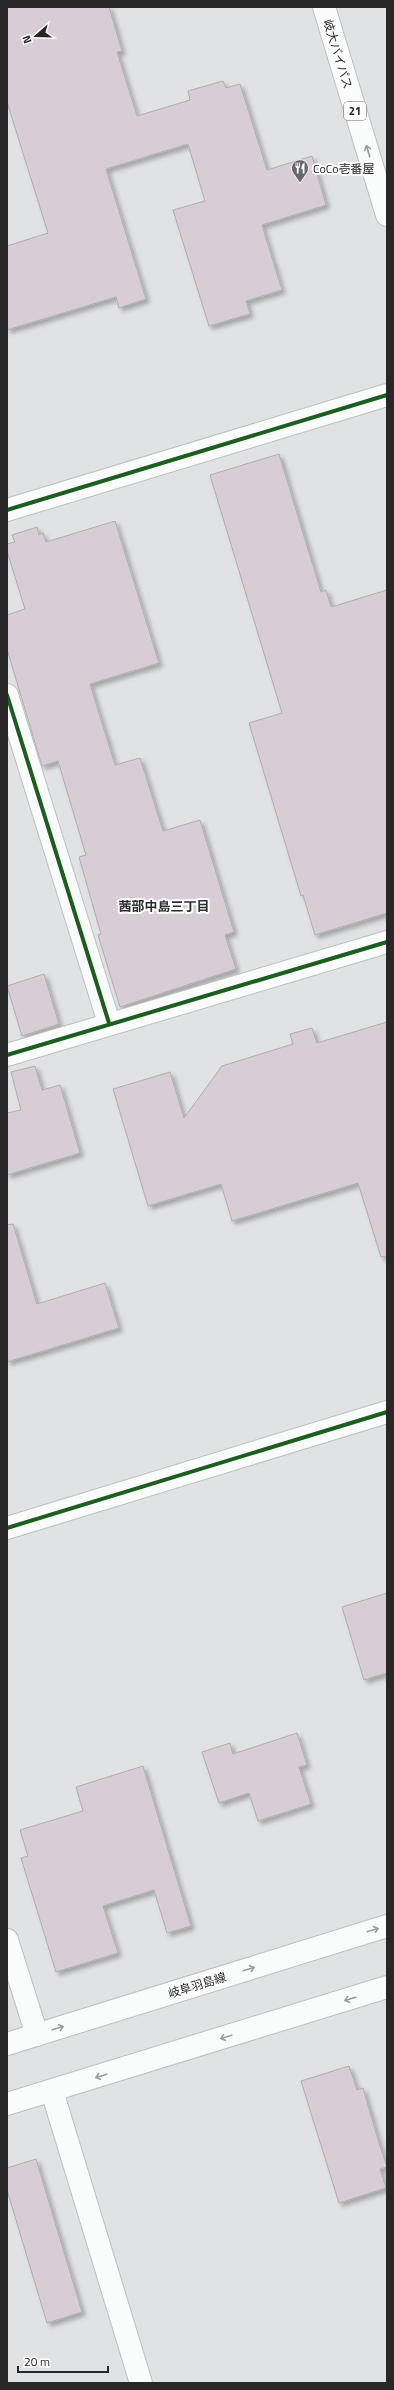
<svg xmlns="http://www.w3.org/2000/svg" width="394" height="2390" font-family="'Titillium Web','Noto Sans JP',sans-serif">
  <defs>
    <filter id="shadow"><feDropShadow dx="3.5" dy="3.5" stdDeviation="2" flood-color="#0004"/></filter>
  </defs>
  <rect width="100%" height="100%" fill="#e1e2e3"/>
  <!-- building -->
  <g fill="#d8cdd5" stroke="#adaeae" filter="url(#shadow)">
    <path d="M7,7h102l13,44 -5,1 20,64 53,-16 -2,-9 35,-10 3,7 14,-4 27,86 45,-14 14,49 -64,20 20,65 -36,11 4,13 -41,12 -36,-116 32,-9 -17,-57 -82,25 40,130 -27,9 -3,-11 -109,33v-84l41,-13 -41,-131z"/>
    <path d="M279,454l42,138 5,-2 5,17 56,-17v323l-72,22 -12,-40 -2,1 -52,-173 33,-10 -72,-238z"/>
    <path d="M115,521l44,142 -69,21 25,81 25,-7 23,73 37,-11 34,112 -9,3 11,34 -116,38 -22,-72 3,-1 -22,-77 7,-2 -28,-94 -16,5 -35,-117v-34l18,-6 -18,-58v-7l8,-2 -3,-7 25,-8 2,8 4,-2 3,9z"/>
    <path d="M44,974l15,50 -37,12 -15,-50z"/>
    <path d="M387,1022v234l-6,1 -23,-74 -126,38 -11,-37 -73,22 -35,-117 57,-17 14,46 38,-52 71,-22 -3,-10 22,-6 5,15z"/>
    <path d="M35,1066l7,24 18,-5 20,68 -73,22v-62l14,-3 -10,-38z"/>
    <path d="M13,1224l24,80 68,-21 14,45 -112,34v-137z"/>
    <path d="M387,1593v80l-23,7 -22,-73z"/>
    <path d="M297,1733l10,32 -8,2 12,37 -53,17 -9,-28 -30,10 -17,-51 28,-9 3,11z"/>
    <path d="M143,1766l48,160 -24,7 -13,-43 -51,16 15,47 -62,19 -35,-114 7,-2 -8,-26 63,-19 -7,-24z"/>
    <path d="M349,2066l8,24 6,-2 16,55 8,24 -7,2 6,19 -47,15 -38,-122z"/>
    <path d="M36,2159l46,153 -35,11 -40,-133v-22z"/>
  </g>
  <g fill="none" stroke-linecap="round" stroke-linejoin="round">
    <!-- minor casing -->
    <g stroke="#bebfc0" stroke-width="24">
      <g id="minor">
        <path d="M7,510l380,-115"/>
        <path d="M7,695l102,328"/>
        <path d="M7,1055l380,-113"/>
        <path d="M7,1528l380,-116"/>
        <path d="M7,1940l30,95"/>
        <path d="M52,2091l89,292"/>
      </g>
    </g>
    <!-- major casing -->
    <g stroke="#bebfc0" stroke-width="24">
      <g id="major">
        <path d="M7,2044l380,-118"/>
        <path d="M7,2104l380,-117"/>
      </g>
    </g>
    <!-- highway casing -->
    <g stroke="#bebfc0" stroke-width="24">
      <path id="highway" d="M324,7l63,208"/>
    </g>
    <!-- minor -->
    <use href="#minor" stroke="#fafbfb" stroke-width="22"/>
    <!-- major -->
    <use href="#major" stroke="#fafbfb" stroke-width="22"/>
    <!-- highway -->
    <use href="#highway" stroke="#fafbfb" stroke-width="22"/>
    <!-- cycleway casing -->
    <g stroke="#fff" stroke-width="6">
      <g id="cycleway">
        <path d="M7,510l380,-115"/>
        <path d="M7,695l102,328"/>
        <path d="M7,1055l380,-113"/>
        <path d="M7,1528l380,-116"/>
      </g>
    </g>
    <!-- cycleway -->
    <use href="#cycleway" stroke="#1b5e20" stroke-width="4"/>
  </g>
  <!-- one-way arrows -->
  <defs><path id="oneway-shaft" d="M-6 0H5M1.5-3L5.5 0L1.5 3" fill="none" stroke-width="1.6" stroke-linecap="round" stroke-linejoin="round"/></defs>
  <g stroke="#9b9c9c">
    <use href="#oneway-shaft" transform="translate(368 151) rotate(-107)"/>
    <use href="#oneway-shaft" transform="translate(373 1930) rotate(-17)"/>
    <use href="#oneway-shaft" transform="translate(249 1969) rotate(-17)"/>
    <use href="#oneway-shaft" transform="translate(350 1999) rotate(163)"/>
    <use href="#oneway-shaft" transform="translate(58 2028) rotate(-17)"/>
    <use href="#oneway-shaft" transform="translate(226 2037) rotate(163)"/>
    <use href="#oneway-shaft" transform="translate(101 2076) rotate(163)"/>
  </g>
  <!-- icons -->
  <defs>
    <g id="restaurant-pin" transform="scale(0.9)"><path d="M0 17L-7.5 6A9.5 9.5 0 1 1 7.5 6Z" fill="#686869" stroke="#fff"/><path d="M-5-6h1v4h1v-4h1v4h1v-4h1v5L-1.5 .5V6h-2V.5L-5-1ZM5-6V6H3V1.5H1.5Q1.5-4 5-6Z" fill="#fff"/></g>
  </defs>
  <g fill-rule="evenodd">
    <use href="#restaurant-pin" x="300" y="168"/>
  </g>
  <g text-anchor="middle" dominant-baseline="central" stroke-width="4" stroke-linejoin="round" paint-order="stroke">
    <!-- shield labels -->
    <rect fill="#fff" stroke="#686868" stroke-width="1" x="344" y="102" width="22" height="18" rx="3"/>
    <g font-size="11" font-weight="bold" fill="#272728">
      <text x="355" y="111">21</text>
    </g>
    <!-- street labels -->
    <g font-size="12" fill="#272728" stroke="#fff">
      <text transform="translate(338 54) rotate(73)">岐大バイパス</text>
      <text transform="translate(197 1985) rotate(-17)">岐阜羽島線</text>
    </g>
    <!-- poi labels -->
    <g font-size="12" fill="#272728" stroke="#fff" text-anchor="start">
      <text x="313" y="168">CoCo壱番屋</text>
    </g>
    <!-- neighbourhood labels -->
    <g font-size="13" font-weight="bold" fill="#2d2e2f" stroke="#fff">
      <text x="164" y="906">茜部中島三丁目</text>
    </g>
  </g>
  <!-- border -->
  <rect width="394" height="2390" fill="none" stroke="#272728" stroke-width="16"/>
  <!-- north arrow -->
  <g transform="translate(36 36) rotate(250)" stroke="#ffffff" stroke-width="3" paint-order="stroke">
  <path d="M0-3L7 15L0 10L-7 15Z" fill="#272728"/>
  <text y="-6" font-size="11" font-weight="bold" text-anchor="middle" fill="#272728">N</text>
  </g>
  <!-- scale -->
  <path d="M18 2366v6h90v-6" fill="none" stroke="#272728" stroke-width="2"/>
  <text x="24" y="2366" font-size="12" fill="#272728" stroke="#ffffff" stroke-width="3" paint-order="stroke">20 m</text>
</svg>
